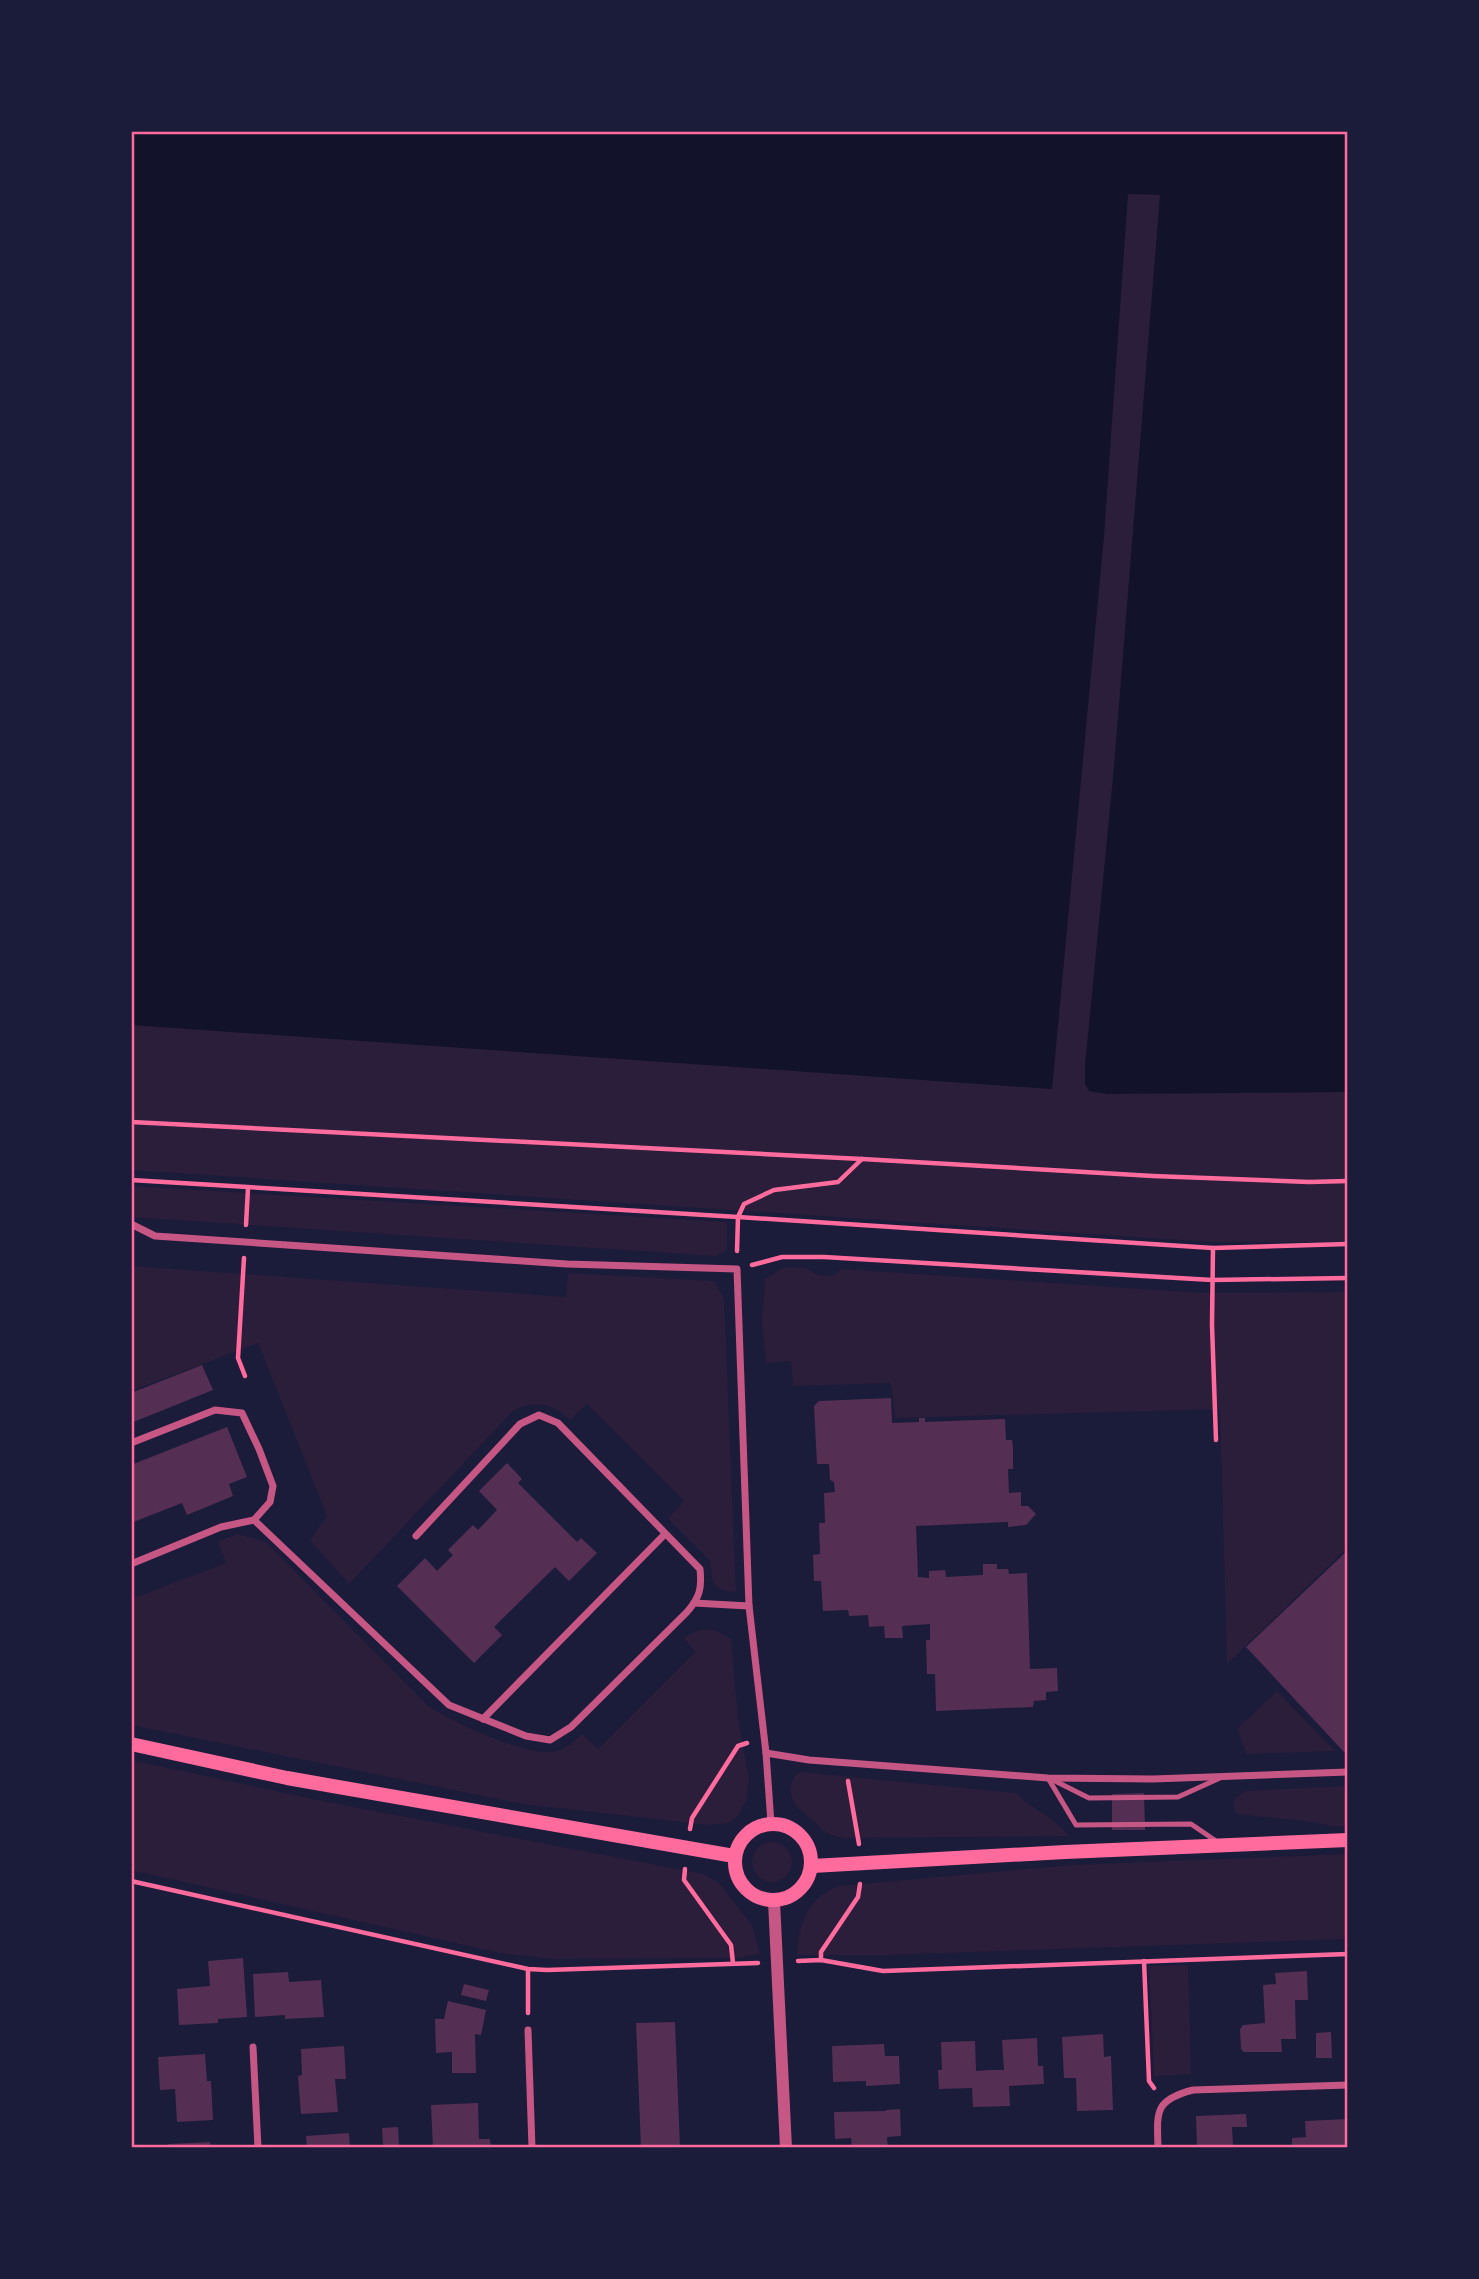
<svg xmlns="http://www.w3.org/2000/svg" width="1479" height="2279" font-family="Montserrat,sans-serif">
  <rect width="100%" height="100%" fill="#1b1b3a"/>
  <!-- green -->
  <g fill="#2a1e3b">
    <path d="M131,131h1217v1111h-137l-1080,-72z"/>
    <path d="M131,1186l596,36v28l-11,6 -585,-39z"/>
    <path d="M131,1266l435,31 2,-24 146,8 10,17 12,294c-24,-1 -25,-11 -26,-32l-42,-42 16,-17 -97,-97 -17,16c-16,-16 -34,-20 -56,-10l-165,174 -39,-44 17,-24 -69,-173 -127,48z"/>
    <path d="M785,1267l20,1 14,7 13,1 9,-7 362,24 145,-1v255l-121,117 -7,-255 -325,9 -4,-35 -98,3 -2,-25 -25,2 -4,-42 3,-42z"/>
    <path d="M237,1534l29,8 162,164c26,16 103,55 132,44 8,-2 16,-11 22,-16l16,15 97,-97 -11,-14c18,-12 29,-11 47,1l7,80 11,61 -3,21 -8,15 -9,7 -21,2 -185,-21 -392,-79v-126l95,-36 -8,-21z"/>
    <path d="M1277,1691l58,60 -88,3 -10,-25z"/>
    <path d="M131,1760l187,40 385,74 16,9 33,42 8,29 -24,4 -183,1 -53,-6 -369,-83z"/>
    <path d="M800,1772l216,21c18,18 36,22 53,43l-225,2c-5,-1 -11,-2 -16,-5 -6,-2 -8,-7 -13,-11 -4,-4 -9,-7 -14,-11 -12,-10 -15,-29 -1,-39z"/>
    <path d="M1348,1786v40l-12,1 -23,-5 -76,-8 -4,-8 2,-8 10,-7z"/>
    <circle cx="772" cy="1862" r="20"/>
    <path d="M1348,1854v85l-464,16h-87c1,-31 11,-58 42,-69l233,-21z"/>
    <path d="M1188,1965l3,109 -37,2 -5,-110z"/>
  </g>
  <!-- water -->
  <path fill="#12122b" d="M131,131h1217v961l-240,2 -19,-3 -4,-7v-18l29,-299 46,-572 -32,-1 -24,342 -52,553 -921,-64z"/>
  <!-- building -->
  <g fill="#542f53">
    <path d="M202,1365l11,25 -82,33v-30z"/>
    <path d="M891,1398l1,25 27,-1v-4h6v4l80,-3 1,21h6l1,7v22h-5l1,24 12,-1v14h7l8,8 -10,11 -18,2v-5l-92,4 2,51 11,1v-7l16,-1 1,7 37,-2v-11h14v5h11l1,5 18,-1 3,96 27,-1 1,23 -12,1v8l-12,1 -1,6 -97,4 -1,-37h-8l-1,-34h4v-16l-28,2 1,12h-18l-1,-12 -15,1 -1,-12 -19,1 -1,-6 -25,1 -2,-30h-7l-1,-26 7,-1 -1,-31h6l-1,-30 11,-1 -1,-10 -4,-2 -1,-16h-12l-3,-58 5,-5z"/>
    <path d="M227,1427l20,50 -18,7 4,12 -46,19 -5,-12 -51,20v-58z"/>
    <path d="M507,1463l15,16 -4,4 59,59 4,-4 16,15 -28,28 -14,-14 -61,60 8,8 -28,28 -77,-77 28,-28 12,13 16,-16 -5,-5 25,-25 5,5 19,-20 -18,-19z"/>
    <path d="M1348,1550v198l-4,4 -98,-105z"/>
    <path d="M1144,1793l1,37h-33v-36z"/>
    <path d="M243,1958l4,59 -29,2v4l-39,2 -2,-36 33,-3 -2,-25z"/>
    <path d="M1307,1971l1,29h-13l1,39h-15l1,13h-38l-3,-3 -1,-20 3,-4 22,-2 -2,-38 13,-1 -1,-11z"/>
    <path d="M288,1972l1,10 32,-2 3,37 -39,2v-4l-30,2 -2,-43z"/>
    <path d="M464,1984l25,6 -3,11 -25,-6z"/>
    <path d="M448,2001l38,9 -5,25 -6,-1 1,39h-24v-21l-16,1 -1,-34h9z"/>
    <path d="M675,2022l5,126h-39l-5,-125z"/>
    <path d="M1331,2032l1,26h-16v-25z"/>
    <path d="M1103,2034l1,23 7,-1 2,54 -36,1 -1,-33h-12l-2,-41z"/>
    <path d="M1037,2038l1,28h5l1,18 -35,2 1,20 -37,1 -1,-19 -33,1 -1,-19h4l-1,-28 34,-1 1,30 14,-1h14l-2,-30z"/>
    <path d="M884,2044l1,12h14l1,28 -34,2v-5l-33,1 -1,-36z"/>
    <path d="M344,2046l2,33h-11l3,33 -37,2 -3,-38 4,-1 -1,-26z"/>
    <path d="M205,2054l2,27h4l2,39 -36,2 -2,-33 -15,1 -2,-33z"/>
    <path d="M478,2103l1,36h11l1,9h-58l-2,-43z"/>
    <path d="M900,2109l1,27 -14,1 1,11h-36l-1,-10 -16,1 -1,-27 52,-1v-1z"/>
    <path d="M1246,2114l1,13h-15l1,18h9v3l-45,-2 -1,-30z"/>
    <path d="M1348,2119v29h-56v-10l14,-1 -1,-16z"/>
    <path d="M398,2127l1,20 -16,1 -1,-20z"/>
    <path d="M349,2133l1,15h-43l-1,-12z"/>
    <path d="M210,2142l1,6h-43v-4z"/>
  </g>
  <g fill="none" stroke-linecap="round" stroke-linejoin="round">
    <!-- path -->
    <g stroke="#ff6b9d" stroke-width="4.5">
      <path d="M131,1122l731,37 291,17 156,6 39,-1"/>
      <path d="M131,1180l607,37 475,31 135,-4"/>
      <path d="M246,1225l2,-37"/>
      <path d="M1213,1248l-1,77 4,115"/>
      <path d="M737,1251l1,-34 6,-13 30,-14 64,-8 24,-23"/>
      <path d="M244,1258l-6,100 7,18"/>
      <path d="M752,1265l30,-8h42l388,23 136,-2"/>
      <path d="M848,1781l11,63"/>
      <path d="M690,1829l2,-11 46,-72 9,-3"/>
      <path d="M685,1869l-1,11 47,65 2,18"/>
      <path d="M131,1881l397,88 19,1 211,-7"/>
      <path d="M821,1960v-8l37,-55 2,-13"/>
      <path d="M798,1961l23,-1 62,11 465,-17"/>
      <path d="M1144,1961l5,120 5,7"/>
      <path d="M528,2013v-44"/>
    </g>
    <!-- service -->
    <g stroke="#c65784" stroke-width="5">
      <path d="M1048,1778l28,47 115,-1 25,17"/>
      <path d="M1051,1779l38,19 89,-1 42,-19"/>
    </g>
    <!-- minor -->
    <g stroke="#c65784" stroke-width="7">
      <path d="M131,1224l24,12 412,28 170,5 12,337 17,147 5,70"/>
      <path d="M131,1443l84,-33 27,3 17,36 14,37 -3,16 -16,18 -33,7 -90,37"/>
      <path d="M254,1520l195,185 77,31 24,4 21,-13 116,-115c13,-15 15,-24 13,-43l-142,-146 -19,-8 -19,9 -104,112"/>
      <path d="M694,1603l55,3"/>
      <path d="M483,1719l182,-185"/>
      <path d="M766,1753l43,7 239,18 105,1 195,-7"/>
      <path d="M528,2030l4,118"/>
      <path d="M253,2047l5,101"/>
      <path d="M1158,2148c-1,-36 -4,-48 35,-58l155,-5"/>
    </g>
    <!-- tertiary -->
    <path stroke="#c65784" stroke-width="12" d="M774,1901l12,247"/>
    <!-- secondary -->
    <g stroke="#ff6b9d" stroke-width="14">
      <path d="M131,1744l156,34 447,78"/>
      <circle cx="773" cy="1862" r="38"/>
      <path d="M812,1866l253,-14 283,-12"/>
    </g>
  </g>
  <!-- border -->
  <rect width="1479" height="2279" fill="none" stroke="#1b1b3a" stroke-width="266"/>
  <rect x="133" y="133" width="1213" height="2013" fill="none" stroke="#ff6b9d" stroke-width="2.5"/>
</svg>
